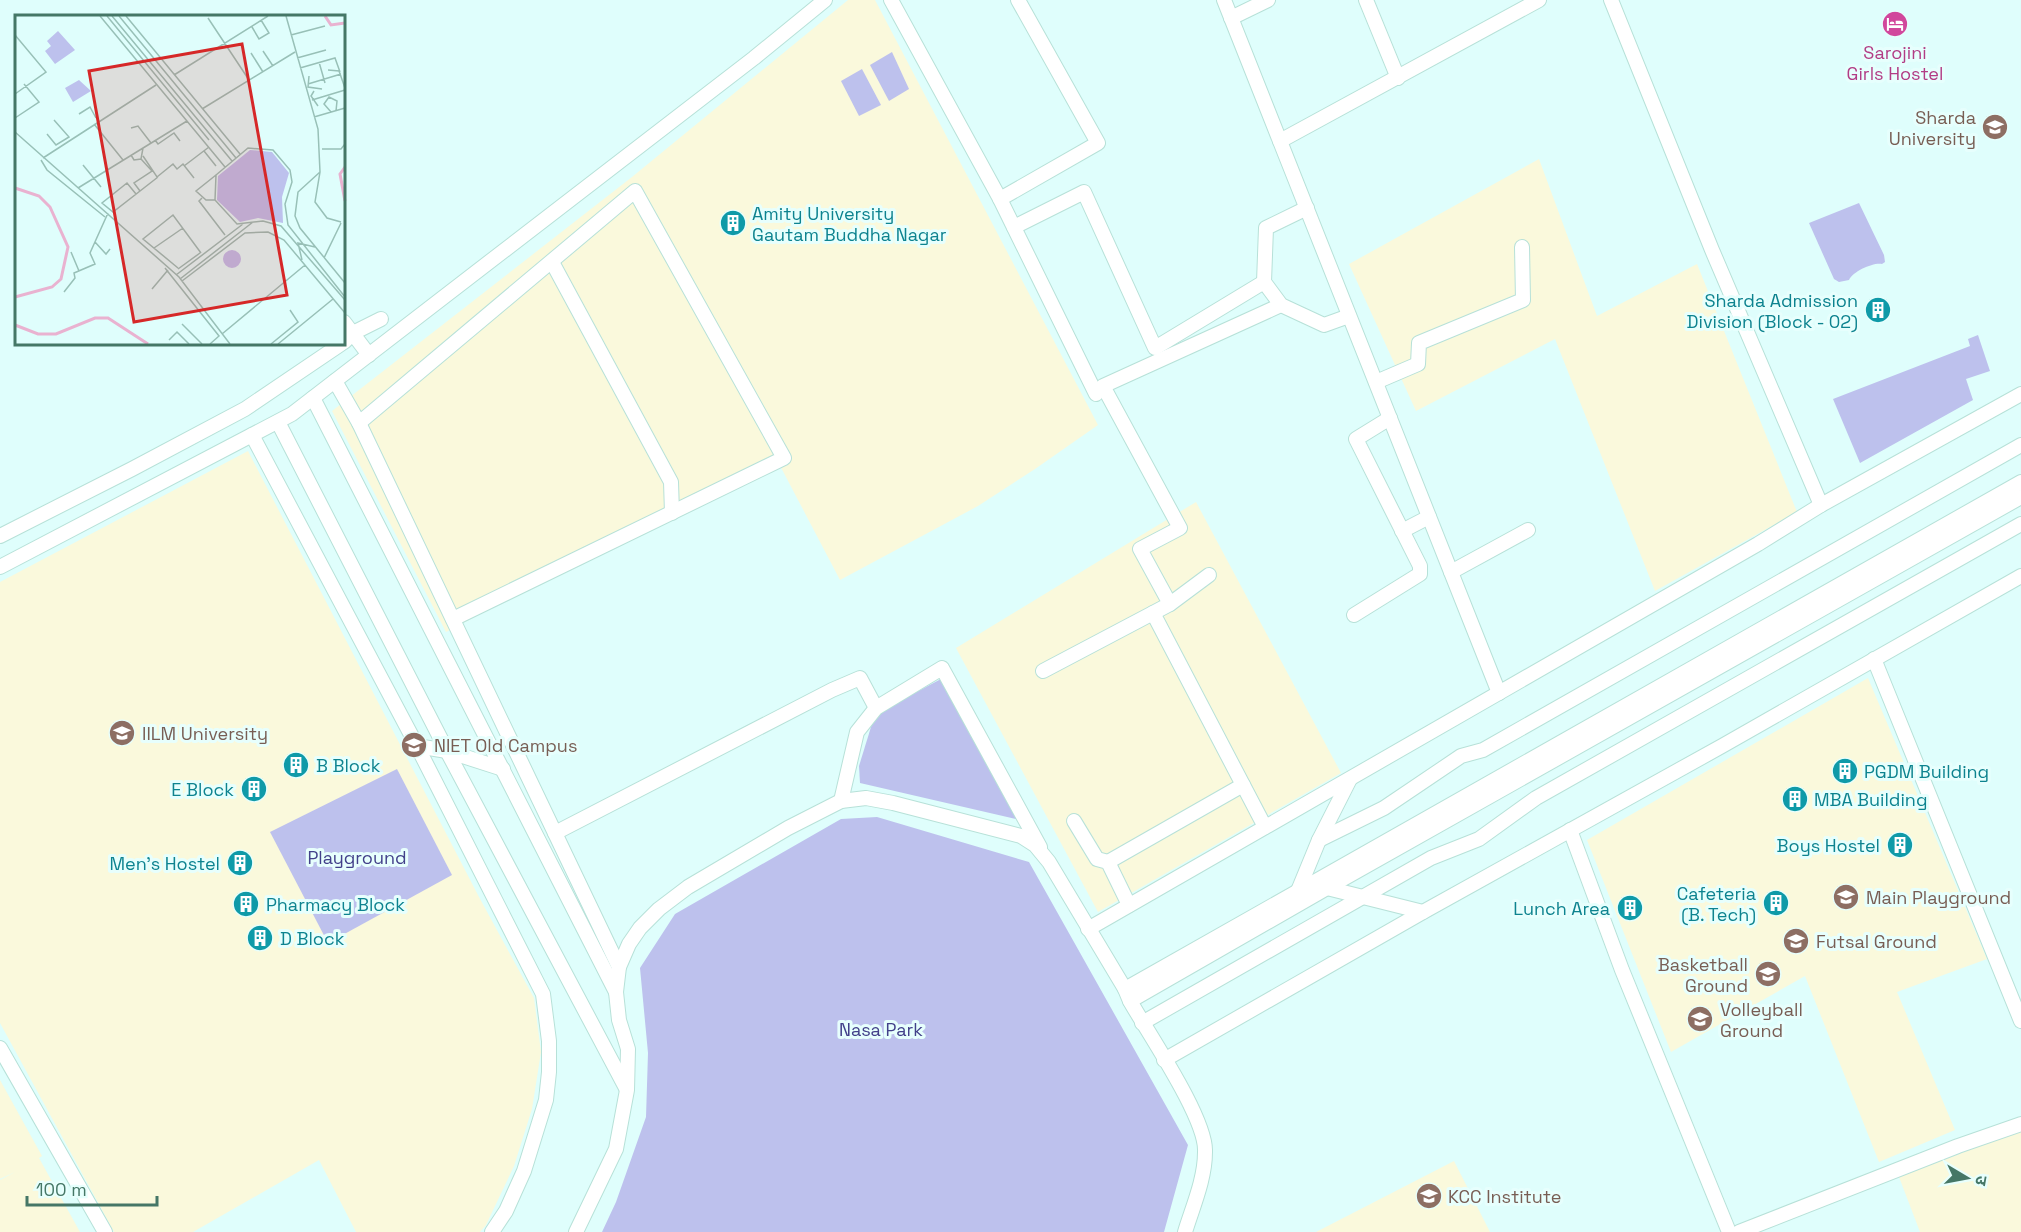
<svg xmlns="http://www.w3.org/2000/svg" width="2021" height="1232" font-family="'Space Grotesk','Noto Sans Devanagari',sans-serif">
  <rect width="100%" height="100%" fill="#dffefc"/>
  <!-- education -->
  <g fill="#faf9dc">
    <path d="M848,0h27l223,425 -63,44 -57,37 -138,74 -64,-122 -330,174 -114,-221 300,-234z"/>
    <path d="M1539,159l58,157 100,-52 100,248 -142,79 -100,-252 -139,72 -67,-147z"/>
    <path d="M248,451l231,446 55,101 7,54 -9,57 -18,57 -28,59 -6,7h-124l-37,-72 -126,72h-79l-114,-209v-441z"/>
    <path d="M1196,502l145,271 -243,139 -142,-264z"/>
    <path d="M1868,678l119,281 -90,33 58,138 -76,32 -74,-186 -134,76 -84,-212z"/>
    <path d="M0,1080l42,76 -3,2 41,74h-80v-52l15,-8 -15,7z"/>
    <path d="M2021,1130v102h-101l-21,-55z"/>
    <path d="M1454,1161l36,71h-174z"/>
  </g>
  <!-- green -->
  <g fill="#bdc1ed">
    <path d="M892,52l17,37 -20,12 -19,-36z"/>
    <path d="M862,69l19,36 -22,11 -18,-35z"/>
    <path d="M1859,203l25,52 1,7 -3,2c-8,-2 -29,7 -33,16l-10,2 -5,-3 -25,-56z"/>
    <path d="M1978,335l12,36 -24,8 7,21 -113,63 -27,-64 137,-53 -2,-7z"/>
    <path d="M941,679l79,141 -160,-37 -1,-17 16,-52z"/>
    <path d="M397,769l55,106 -124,68 -58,-111z"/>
    <path d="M877,817l152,45 159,283 -24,87h-562l14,-30 30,-85 2,-64 -8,-85 35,-54 166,-95z"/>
  </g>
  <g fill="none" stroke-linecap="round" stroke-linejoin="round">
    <!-- minor casing -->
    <g stroke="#b7e1d8" stroke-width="16">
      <g id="minor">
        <path d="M891,0l109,199 96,195"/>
        <path d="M1224,0l275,693"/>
        <path d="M1366,0l32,78"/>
        <path d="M1611,0l101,250 109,255"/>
        <path d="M1231,18l37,-18"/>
        <path d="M1280,141l259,-141"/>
        <path d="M1000,199l98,-56 -80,-143"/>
        <path d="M1307,208l-41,20 -2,54 17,23 43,20 25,-9"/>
        <path d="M1014,227l70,-35 71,156 109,-66"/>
        <path d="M552,262l119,220 1,31"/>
        <path d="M344,322l25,33"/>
        <path d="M344,342l9,-9 28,-14"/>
        <path d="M335,381l24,42 260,544"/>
        <path d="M1376,382l42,-18 1,-21 104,-43 -1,-53"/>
        <path d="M313,398l303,594"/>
        <path d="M278,422l169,329 179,337"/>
        <path d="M359,423l276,-232 149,267 -331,161"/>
        <path d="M252,435l165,311 126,248 6,47v31l-3,28 -22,71 -18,40 -14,21"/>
        <path d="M1402,531l27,-14"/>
        <path d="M0,536l132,-67 113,-60 96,-65"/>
        <path d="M0,567l292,-153 462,-356 71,-58"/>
        <path d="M1451,572l77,-42"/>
        <path d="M1170,604l39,-29"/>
        <path d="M1153,613l112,214"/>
        <path d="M1354,615l66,-41v-8l-64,-127 34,-21"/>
        <path d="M1874,659l147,362"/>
        <path d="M1043,671l127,-67 -30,-55 40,-21 -77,-142 178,-81"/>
        <path d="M417,746l30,5 56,18"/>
        <path d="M841,801l16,-69 19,-24 66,-40 98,179"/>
        <path d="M1074,821l23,38 11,3 21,43"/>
        <path d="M1570,830l52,140 107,262"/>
        <path d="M555,833l277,-143 28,-12 16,30"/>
        <path d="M1319,840l65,-32 77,-52 22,-6 538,-305"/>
        <path d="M1108,862l135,-77"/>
        <path d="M1327,888l96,24"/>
        <path d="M1298,891l21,-51 31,-61"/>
        <path d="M1088,929l670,-385 63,-39 200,-111"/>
        <path d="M1125,989l896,-507"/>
        <path d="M1130,1001l197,-113 694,-391"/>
        <path d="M1142,1023l289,-165 48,-19 57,-41 485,-274"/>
        <path d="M0,1048l105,184"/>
        <path d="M1164,1060l259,-148 299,-166 299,-170"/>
        <path d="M576,1232l40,-83 11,-59 1,-41 -9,-29 -3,-28 3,-25 10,-23 11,-16 19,-19 29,-22 100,-59 53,-27 25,-3 27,5 128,33 14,9 14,17 76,127 5,12c18,32 77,118 75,151 0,27 -12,54 -20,80"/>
        <path d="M1739,1232l219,-86 63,-22"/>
      </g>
    </g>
    <!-- minor -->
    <use href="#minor" stroke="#fff" stroke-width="14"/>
  </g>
  <!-- icons -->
  <defs>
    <g id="hotel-disc" transform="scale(1.35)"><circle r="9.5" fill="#d1479c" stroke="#e7fffd"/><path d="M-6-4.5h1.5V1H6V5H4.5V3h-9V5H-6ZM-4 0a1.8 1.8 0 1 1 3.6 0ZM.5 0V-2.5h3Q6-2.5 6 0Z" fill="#fff"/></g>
    <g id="university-disc" transform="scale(1.35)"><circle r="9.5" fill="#8d6e63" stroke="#e7fffd"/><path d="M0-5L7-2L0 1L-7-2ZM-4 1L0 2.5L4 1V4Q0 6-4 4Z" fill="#fff"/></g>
    <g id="building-disc" transform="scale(1.35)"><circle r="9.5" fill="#0f9aa8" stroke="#e7fffd"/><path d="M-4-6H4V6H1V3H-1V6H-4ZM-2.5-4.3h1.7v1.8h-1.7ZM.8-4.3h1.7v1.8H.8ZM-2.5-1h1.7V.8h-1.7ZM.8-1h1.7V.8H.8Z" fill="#fff"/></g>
  </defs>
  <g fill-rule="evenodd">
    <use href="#hotel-disc" x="1895" y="24"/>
    <use href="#university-disc" x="1995" y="127"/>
    <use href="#building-disc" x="733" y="223"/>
    <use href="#building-disc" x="1878" y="310"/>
    <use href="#university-disc" x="122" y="733"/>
    <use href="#university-disc" x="414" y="745"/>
    <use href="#building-disc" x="296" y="765"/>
    <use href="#building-disc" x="1845" y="771"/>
    <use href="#building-disc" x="254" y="789"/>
    <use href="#building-disc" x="1795" y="799"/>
    <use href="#building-disc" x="1900" y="845"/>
    <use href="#building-disc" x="240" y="863"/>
    <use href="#university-disc" x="1846" y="897"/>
    <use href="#building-disc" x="1776" y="903"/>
    <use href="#building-disc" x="246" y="904"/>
    <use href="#building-disc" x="1630" y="908"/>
    <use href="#building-disc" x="260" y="938"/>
    <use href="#university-disc" x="1796" y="941"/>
    <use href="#university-disc" x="1768" y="974"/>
    <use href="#university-disc" x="1700" y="1019"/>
    <use href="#university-disc" x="1429" y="1196"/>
  </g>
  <g text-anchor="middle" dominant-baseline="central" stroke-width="6" stroke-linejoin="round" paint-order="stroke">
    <!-- hotel labels -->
    <g font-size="18" fill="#b23c85" stroke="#e7fffd">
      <text x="1895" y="52">Sarojini<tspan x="1895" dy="21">Girls Hostel</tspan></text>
    </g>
    <!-- education labels -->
    <g font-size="18" fill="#785e54" stroke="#e7fffd" text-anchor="start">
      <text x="1976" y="117" text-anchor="end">Sharda<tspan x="1976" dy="21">University</tspan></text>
      <text x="142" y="733">IILM University</text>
      <text x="434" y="745">NIET Old Campus</text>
      <text x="1866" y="897">Main Playground</text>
      <text x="1816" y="941">Futsal Ground</text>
      <text x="1748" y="964" text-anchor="end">Basketball<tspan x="1748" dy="21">Ground</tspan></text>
      <text x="1720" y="1009">Volleyball<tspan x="1720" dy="21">Ground</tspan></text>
      <text x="1448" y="1196">KCC Institute</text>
    </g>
    <!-- culture labels -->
    <g font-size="18" fill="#0d838f" stroke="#e7fffd" text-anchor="start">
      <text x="752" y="213">Amity University<tspan x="752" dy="21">Gautam Buddha Nagar</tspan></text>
      <text x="1858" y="300" text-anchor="end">Sharda Admission<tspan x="1858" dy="21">Division (Block - 02)</tspan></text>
      <text x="316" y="765">B Block</text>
      <text x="1864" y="771">PGDM Building</text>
      <text x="234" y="789" text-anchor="end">E Block</text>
      <text x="1814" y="799">MBA Building</text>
      <text x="1880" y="845" text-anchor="end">Boys Hostel</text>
      <text x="220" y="863" text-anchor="end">Men's Hostel</text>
      <text x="1756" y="893" text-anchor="end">Cafeteria<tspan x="1756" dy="21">(B. Tech)</tspan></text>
      <text x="266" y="904">Pharmacy Block</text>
      <text x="1610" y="908" text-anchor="end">Lunch Area</text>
      <text x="280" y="938">D Block</text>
    </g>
    <!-- park labels -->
    <g font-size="18" fill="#42408a" stroke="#e7fffd">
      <text x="357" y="857">Playground</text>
      <text x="881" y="1029">Nasa Park</text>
    </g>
  </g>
  <!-- overview -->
  <g transform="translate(15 15)">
    <rect width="330" height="330" fill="#dffefc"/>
    <path d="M43,16l17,19 -20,14 -10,-13 6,-5 -4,-5zM64,65l12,11 -18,11 -8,-14zM235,135l22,2 17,21 -7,24 1,26 -25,-5 -18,4 -23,-22 1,-24zM208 244a9 9 0 1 1 18 0a9 9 0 1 1-18 0Z" fill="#bdc1ed"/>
    <path fill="none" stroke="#e9b2d0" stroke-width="3" d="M310,1l6,9 14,-2M330,152l-5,7 5,27M0,173l24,8 11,11 18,40 -7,32 -9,8 -37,10M0,310l23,9h18l39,-16h13l40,26"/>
    <path fill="none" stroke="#98c0b7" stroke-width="1.5" d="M85,1l125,151M92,1l102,124M97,1l120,145M104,1l117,142M111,1l114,138M271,1l32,113 2,43 -5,30 12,16 14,4M193,3l41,62M237,12l7,12 10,-6 -8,-13M0,20l31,37 -31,22M276,20l34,-9M248,36l10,15M236,38l12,19M282,43l29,-8M304,47l6,21M285,53l35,-10 5,14M313,55l11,1 6,17M159,60l94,-59M294,61l-1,11 14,2M293,69l33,-10M299,76l-3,5 7,10M297,85l33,-10M187,94l93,-57M316,97l-7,-8 5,-7 8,4 -1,10M64,99l11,-7 6,11M299,102l31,-9M0,103l24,-16 -15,-18M79,109l29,36M116,113l7,-2 13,17M0,117l164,145 51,67M32,119l9,11 13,-8 -15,-17M140,125l3,4 16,-11 6,8M307,134h19l4,-5M189,136l12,15M116,140l3,5 7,-1 2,-11M128,141l14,21 16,-13 4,5 6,-5 11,14M28,143l113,-73M26,145l6,10 58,47M68,150l18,22M169,151l25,-19M305,157l-22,20 -3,24 5,12 45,55M63,173l109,-67M125,176l-6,-8 18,-12 -11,-12M121,179l-9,-11 -25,20 11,9 45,-35M187,183l-3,3 26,34M200,185h-9l-10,-9 20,-16M80,227l11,12 4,-5M139,233l29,-20M56,237l8,19M309,243l17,-35M287,245l-4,-17 17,4M150,253l54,68 -9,8M163,253l-35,-29 30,-24 28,38M163,254l22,-16M161,260l67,-51M165,264l73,-57M167,266l63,-48 23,-1 16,8 61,73M137,274l16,-19M49,277l11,-14 -1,-5 21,-9 -5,-11 18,-40M330,282l-57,-72 -3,-21 7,-22 -2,-12 -17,-20 -25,-2 -32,27 -1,25 22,24 26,-3 18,5 64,74M167,309l20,20M207,319l83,-69M154,325l8,-8 12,12M256,329l27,-22 -8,-12M263,329l55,-45"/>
    <path fill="#d62828" fill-opacity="0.15" stroke="#d62828" stroke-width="3" d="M227,29l45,251 -153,27 -45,-251z"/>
    <rect width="330" height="330" fill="none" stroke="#457766" stroke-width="3"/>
  </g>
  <!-- north arrow -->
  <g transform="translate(1967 1178) rotate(100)" stroke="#e7fffd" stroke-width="4.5" paint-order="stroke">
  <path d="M0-4.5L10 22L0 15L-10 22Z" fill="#457766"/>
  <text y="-9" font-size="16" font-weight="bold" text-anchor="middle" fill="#457766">उ</text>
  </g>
  <!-- scale -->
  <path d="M27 1196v9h130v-9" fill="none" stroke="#457766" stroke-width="3"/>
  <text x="36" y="1196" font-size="18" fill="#457766" stroke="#e7fffd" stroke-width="4.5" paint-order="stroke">100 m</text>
</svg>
